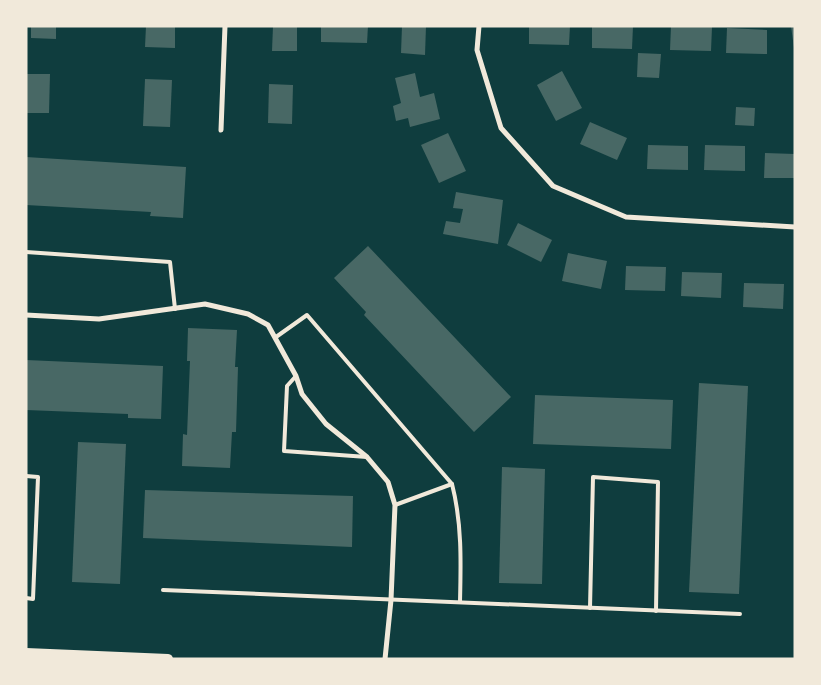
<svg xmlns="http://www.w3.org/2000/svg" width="821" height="685" font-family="Jost,sans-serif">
  <rect width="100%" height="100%" fill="#0f3d3e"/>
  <!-- building -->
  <g fill="#486865">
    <path d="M31,26h25v13l-25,-1z"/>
    <path d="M146,26h29v22l-30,-1z"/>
    <path d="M273,26h24v25h-25z"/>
    <path d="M321,26h47l-1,17 -46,-1z"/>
    <path d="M402,26h24l-1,29 -24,-2z"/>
    <path d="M529,26h41l-1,19 -40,-1z"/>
    <path d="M592,26h41l-1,23 -40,-1z"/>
    <path d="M671,26l41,1 -1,24 -41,-1z"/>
    <path d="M791,26h4v22h-1z"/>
    <path d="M727,28l40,2v24l-41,-1z"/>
    <path d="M638,53l23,1 -2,24 -22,-1z"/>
    <path d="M562,71l20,37 -26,13 -19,-36z"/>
    <path d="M415,73l5,24 14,-4 6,26 -30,8 -2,-9 -12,3 -3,-15 8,-3 -6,-25z"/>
    <path d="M26,74h24l-1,39h-23z"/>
    <path d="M145,79l27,1 -2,47 -27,-1z"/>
    <path d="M269,84l24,1 -1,39 -24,-1z"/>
    <path d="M736,107l19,1 -1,18 -19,-1z"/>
    <path d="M590,122l37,16 -10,22 -37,-16z"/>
    <path d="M448,133l18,38 -27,12 -18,-38z"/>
    <path d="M648,145l40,1v24l-41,-1z"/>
    <path d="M705,145l40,1v25l-41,-1z"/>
    <path d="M765,153l30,1v24h-31z"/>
    <path d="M26,157l160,10 -3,51 -33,-2 1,-4 -125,-7z"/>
    <path d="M456,192l47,8 -5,44 -55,-10 3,-13 14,2 3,-14 -10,-1z"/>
    <path d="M518,223l34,17 -11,22 -34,-17z"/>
    <path d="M368,246l143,151 -37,35 -110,-117 2,-3 -32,-34z"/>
    <path d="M568,253l39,8 -6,28 -39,-8z"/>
    <path d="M626,266l40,1 -1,24 -40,-1z"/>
    <path d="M682,272l40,1 -1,25 -40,-2z"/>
    <path d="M744,283l40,1 -1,25 -40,-2z"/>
    <path d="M188,328l49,2 -2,37h3l-2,65h-4l-2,36 -48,-2 1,-32 4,1 3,-74h-3z"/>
    <path d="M26,360l137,6 -2,53 -33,-1v-4l-102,-4z"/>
    <path d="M699,383l49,3 -9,208 -50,-2z"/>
    <path d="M535,395l138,5 -2,49 -138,-5z"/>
    <path d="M78,442l48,2 -6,140 -48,-2z"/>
    <path d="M502,467l43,2 -3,115 -43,-1z"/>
    <path d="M145,490l208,6 -1,51 -209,-9z"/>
  </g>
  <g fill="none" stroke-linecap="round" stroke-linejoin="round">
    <!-- service -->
    <g stroke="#f1e9da" stroke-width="4">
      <path d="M26,252l144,10 5,47"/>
      <path d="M276,337l31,-22 145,169c10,39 9,78 8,118"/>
      <path d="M296,376l-9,10 -3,65 83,6"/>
      <path d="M26,476l12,1 -5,122 -7,-1"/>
      <path d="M395,505l57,-21"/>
      <path d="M163,590l577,24"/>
      <path d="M590,608l3,-131 65,5 -2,129"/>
    </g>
    <!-- minor -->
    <g stroke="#f1e9da" stroke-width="5">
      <path d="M479,26l-2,24 24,78 52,58 73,31 169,10"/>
      <path d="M221,130l4,-104"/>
      <path d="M26,315l73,4 106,-15 43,10 20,11 28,51 6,18 24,30 41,33 21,25 7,23 -4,95 -6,59"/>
    </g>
    <!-- secondary -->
    <path stroke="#f1e9da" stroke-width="10" d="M26,653l142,6"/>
  </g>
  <!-- border -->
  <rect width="821" height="685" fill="none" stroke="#f1e9da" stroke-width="55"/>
</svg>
